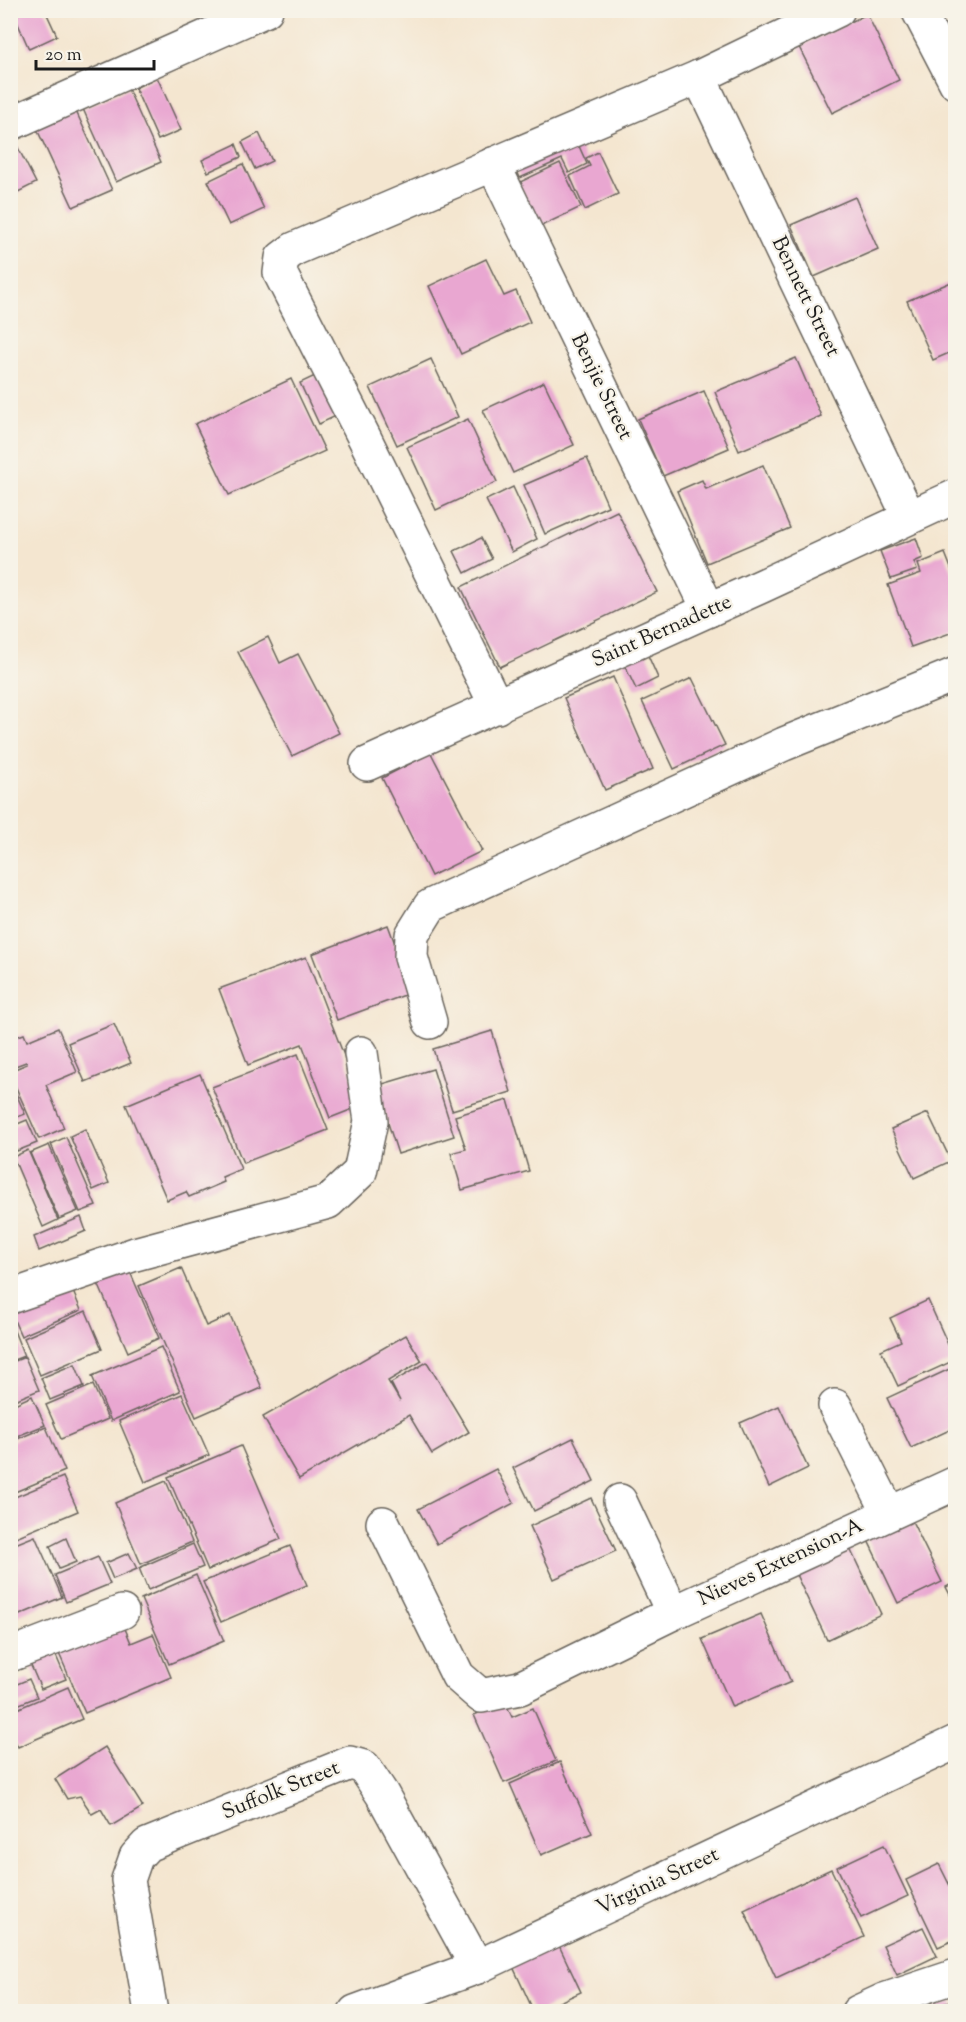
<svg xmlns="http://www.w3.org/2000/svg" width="966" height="2022" font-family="'Sorts Mill Goudy',serif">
  <rect width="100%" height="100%" fill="#f7f3e8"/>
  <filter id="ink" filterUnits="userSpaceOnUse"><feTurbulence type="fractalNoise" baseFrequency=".0167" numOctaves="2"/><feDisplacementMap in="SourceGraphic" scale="12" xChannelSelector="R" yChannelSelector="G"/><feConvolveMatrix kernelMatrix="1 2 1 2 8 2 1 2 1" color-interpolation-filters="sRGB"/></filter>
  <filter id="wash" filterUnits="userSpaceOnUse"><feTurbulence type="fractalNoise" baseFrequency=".008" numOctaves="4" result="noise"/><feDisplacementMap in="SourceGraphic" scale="24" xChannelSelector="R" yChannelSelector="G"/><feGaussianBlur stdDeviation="1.35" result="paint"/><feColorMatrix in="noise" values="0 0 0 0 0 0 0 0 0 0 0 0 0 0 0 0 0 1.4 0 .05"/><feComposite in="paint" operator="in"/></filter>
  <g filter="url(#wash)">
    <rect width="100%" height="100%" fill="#f4e6d0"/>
    <g id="blocks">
      <!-- building -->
      <g fill="#e9a7d1">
        <path d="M12,10h33l12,26 -28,13z"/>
        <path d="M867,14l32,66 -67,33 -33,-66z"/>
        <path d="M157,77l24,53 -23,10 -23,-52z"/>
        <path d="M128,89l33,73 -45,20 -33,-73z"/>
        <path d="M75,109l37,81 -39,17 -37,-80z"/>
        <path d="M10,132l26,51 -26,13z"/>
        <path d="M259,133l13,28 -17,8 -13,-27z"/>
        <path d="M574,135l13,29 -18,9 -7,-14 -42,19 -6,-15z"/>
        <path d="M236,144l5,13 -33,15 -6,-12z"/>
        <path d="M598,152l20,42 -33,16 -15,-34 20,-10 -4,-8z"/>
        <path d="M560,163l21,44 -42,20 -21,-44z"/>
        <path d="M243,164l21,45 -35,16 -21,-44z"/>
        <path d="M855,197l23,52 -64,28 -23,-52z"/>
        <path d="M486,259l18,37 12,-5 14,31 -69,32 -32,-68z"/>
        <path d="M956,280v70l-23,10 -26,-59z"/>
        <path d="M796,358l25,58 -82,35 -24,-59z"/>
        <path d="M431,359l27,58 -61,28 -27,-58z"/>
        <path d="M317,375l19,41 -17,8 -19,-41z"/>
        <path d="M291,379l34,72 -96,44 -34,-71z"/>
        <path d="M544,382l30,63 -61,28 -30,-63z"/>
        <path d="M704,391l25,57 -66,28 -25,-57z"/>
        <path d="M468,419l29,63 -61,28 -29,-63z"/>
        <path d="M587,458l21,48 -63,28 -21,-49z"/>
        <path d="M763,465l27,63 -83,35 -30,-72 25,-11 4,9z"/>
        <path d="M513,487l24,52 -25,13 -26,-52z"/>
        <path d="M617,511l40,81 -157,75 -39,-80z"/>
        <path d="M481,538l11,21 -27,14 -11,-22z"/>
        <path d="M916,538l7,20 -9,4 3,8 -26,9 -11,-28z"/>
        <path d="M945,553l11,28v50l-45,16 -23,-62 33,-12 -3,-9z"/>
        <path d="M268,637l12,26 18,-9 41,79 -47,23 -54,-104z"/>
        <path d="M646,651l12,27 -22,11 -13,-27z"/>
        <path d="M613,677l40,92 -48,21 -41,-92z"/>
        <path d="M692,678l33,67 -51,24 -32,-68z"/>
        <path d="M431,753l51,98 -51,25 -49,-98z"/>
        <path d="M388,925l25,67 -76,28 -25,-66z"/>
        <path d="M306,957l57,148 -33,13 -28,-74 -54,21 -29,-76z"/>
        <path d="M114,1024l17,39 -46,19 -17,-39z"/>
        <path d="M58,1028l19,44 -31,13 18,43 -25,11 -29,-65v-3l17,-7 -1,-2 -16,6v-29l14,-5 3,7z"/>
        <path d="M492,1031l19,61 -59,18 -19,-61z"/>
        <path d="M298,1054l30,76 -85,33 -31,-76z"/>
        <path d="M433,1069l21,67 -56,18 -22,-68z"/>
        <path d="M200,1074l41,95 -19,8 2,5 -35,15 -3,-5 -19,8 -41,-95z"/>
        <path d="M10,1080l15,34 -15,6z"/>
        <path d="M508,1100l21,71 -67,19 -11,-37 15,-4 -11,-33z"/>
        <path d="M928,1113l23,48 -37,17 -23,-49z"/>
        <path d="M27,1120l10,23 -20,8 -7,-16v-8z"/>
        <path d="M85,1129l24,54 -16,7 -23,-54z"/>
        <path d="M66,1137l30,69 -16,6 -29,-68z"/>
        <path d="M49,1145l29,66 -19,8 -29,-66z"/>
        <path d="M28,1150l30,70 -15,7 -30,-70z"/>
        <path d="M81,1217l5,14 -47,20 -5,-14z"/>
        <path d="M124,1258l35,80 -31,14 -35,-80z"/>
        <path d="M181,1268l25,58 24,-11 32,73 -66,29 -57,-131z"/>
        <path d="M68,1280l13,30 -60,26 -11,-25z"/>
        <path d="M928,1300l27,60 -57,26 -17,-36 20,-9 -11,-23z"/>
        <path d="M86,1311l16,38 -62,26 -16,-37z"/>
        <path d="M11,1323l13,33 -13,5z"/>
        <path d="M406,1335l16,26 -34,20 12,20 -9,-18 36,-21 42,70 -37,22 -23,-39 -110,64 -36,-62z"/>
        <path d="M161,1347l19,44 -69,30 -19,-45z"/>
        <path d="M25,1357l14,33 -29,12v-39z"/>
        <path d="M75,1364l9,22 -34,14 -9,-22z"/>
        <path d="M956,1366v61l-45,21 -24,-50z"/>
        <path d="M93,1385l15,34 -47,20 -15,-34z"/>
        <path d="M182,1394l27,61 -64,27 -26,-61z"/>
        <path d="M32,1396l13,29 -35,14v-33z"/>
        <path d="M779,1406l29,62 -39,19 -29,-64z"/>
        <path d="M46,1427l19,44 -55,23v-52z"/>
        <path d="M573,1438l21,43 -60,30 -21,-43z"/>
        <path d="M241,1446l40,93 -73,31 -40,-93z"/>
        <path d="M496,1469l18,34 -77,41 -19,-35z"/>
        <path d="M63,1477l15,34 -62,26 -6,-13v-25z"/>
        <path d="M166,1481l26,61 -51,22 -26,-61z"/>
        <path d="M591,1498l25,53 -62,28 -24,-53z"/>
        <path d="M908,1513l34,69 -44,21 -33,-69z"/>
        <path d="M35,1536l27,61 -52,22v-73z"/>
        <path d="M66,1538l10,24 -17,7 -9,-23z"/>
        <path d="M845,1538l36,76 -54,26 -36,-76z"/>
        <path d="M193,1544l10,23 -55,23 -9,-22z"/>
        <path d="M290,1546l17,39 -86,37 -18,-40z"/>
        <path d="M129,1553l8,16 -24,10 -7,-16z"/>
        <path d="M98,1557l12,27 -44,18 -11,-27z"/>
        <path d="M196,1575l28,66 -55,23 -28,-65z"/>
        <path d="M956,1582v24l-10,-19z"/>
        <path d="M119,1614l12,29 22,-9 18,43 -86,36 -31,-71z"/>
        <path d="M761,1614l30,68 -59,25 -30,-68z"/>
        <path d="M51,1644l15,35 -25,10 -15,-35z"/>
        <path d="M29,1679l8,18 -27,11v-21z"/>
        <path d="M68,1687l14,32 -64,28 -8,-17v-18z"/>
        <path d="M505,1702l7,15 21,-9 23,53 -52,22 -30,-68z"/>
        <path d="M105,1747l38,60 -32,19 -10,-17 -9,5 -12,-18 -13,3 -12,-20z"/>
        <path d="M560,1762l32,71 -51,22 -31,-71z"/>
        <path d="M884,1845l24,51 -47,22 -24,-51z"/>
        <path d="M939,1864l17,34v41l-18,8 -32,-67z"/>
        <path d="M831,1869l33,68 -88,41 -32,-68z"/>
        <path d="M923,1927l14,29 -40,19 -14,-30z"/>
        <path d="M555,1937l26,55 -43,20h-4l-25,-54z"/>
        <path d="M952,2000l4,12h-28z"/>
      </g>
    </g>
  </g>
  <g filter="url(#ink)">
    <use href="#blocks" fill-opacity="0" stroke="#68635b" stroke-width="1.5"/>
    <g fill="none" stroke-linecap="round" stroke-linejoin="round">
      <!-- minor casing -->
      <g stroke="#68635b" stroke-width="36">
        <g id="minor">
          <path d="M918,10l38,73"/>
          <path d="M699,77l210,440"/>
          <path d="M10,124l256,-114"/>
          <path d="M493,164l216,446"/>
          <path d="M497,707l-132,-268 -85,-166 2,-15 12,-9 405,-172 139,-67"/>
          <path d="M367,764l395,-178 194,-90"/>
          <path d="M430,1022l-19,-65 1,-22 18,-29 354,-162 172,-70"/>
          <path d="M10,1297l125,-43 193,-52 32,-30 11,-51 -10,-68"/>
          <path d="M835,1406l54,107"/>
          <path d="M620,1501l53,112"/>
          <path d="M383,1523l75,153 23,20 39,-8 153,-75 283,-130"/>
          <path d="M10,1655l112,-43"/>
          <path d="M151,2012l-23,-132 8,-23 11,-12 203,-82 14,4 18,27 95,173"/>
          <path d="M355,2012l122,-45 479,-225"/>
          <path d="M858,2012l26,-12 72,-24"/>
        </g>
      </g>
      <!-- minor -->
      <use href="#minor" stroke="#fff" stroke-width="33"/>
    </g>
  </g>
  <g text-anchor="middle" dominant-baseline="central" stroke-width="4.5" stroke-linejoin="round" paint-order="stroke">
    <!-- street labels -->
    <g font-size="21" fill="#1c1c1c" stroke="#f7f3e8">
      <text transform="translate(805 297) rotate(64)">Bennett Street</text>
      <text transform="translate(601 387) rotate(64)">Benjie Street</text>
      <text transform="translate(662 632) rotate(-24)">Saint Bernadette</text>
      <text transform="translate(781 1563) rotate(-25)">Nieves Extension-A</text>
      <text transform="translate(281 1791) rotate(-22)">Suffolk Street</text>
      <text transform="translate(658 1882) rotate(-25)">Virginia Street</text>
    </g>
  </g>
  <!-- margin -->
  <rect width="966" height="2022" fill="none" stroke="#f7f3e8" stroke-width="36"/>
  <!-- scale -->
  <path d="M36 60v9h118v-9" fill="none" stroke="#1c1c1c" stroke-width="3"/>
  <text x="45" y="60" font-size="18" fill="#1c1c1c" stroke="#f7f3e8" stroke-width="4.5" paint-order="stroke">20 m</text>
</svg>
